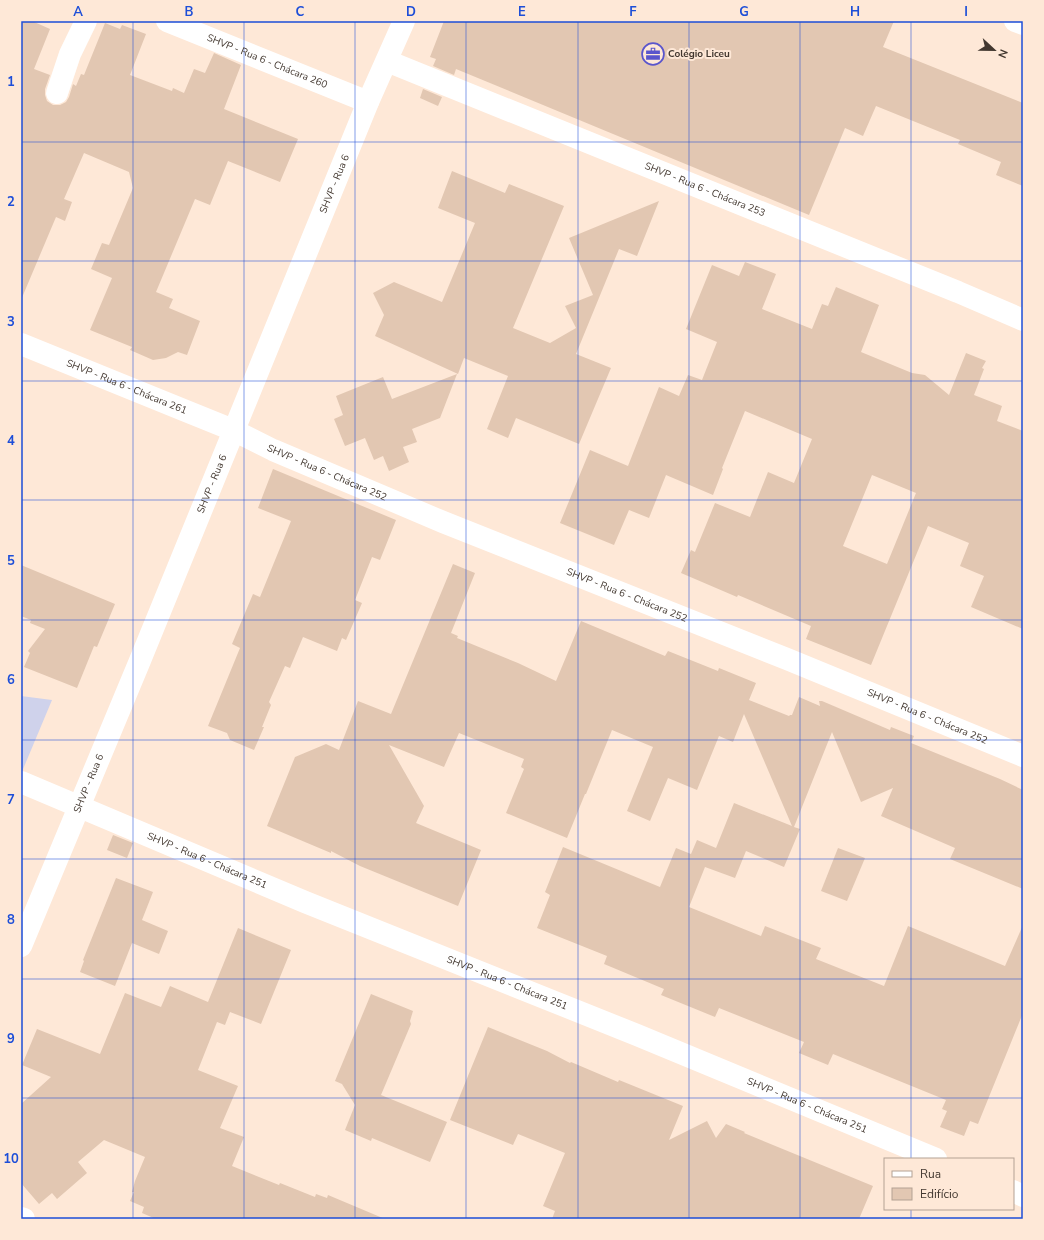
<svg xmlns="http://www.w3.org/2000/svg" width="1044" height="1240" font-family="'Nunito Sans',sans-serif">
  <rect width="100%" height="100%" fill="#fee8d7"/>
  <!-- green -->
  <path fill="#cfd2eb" d="M21,696l31,4 -31,74z"/>
  <!-- building -->
  <g fill="#e2c7b2" fill-rule="evenodd">
    <path d="M21,21h11l18,8 -16,40 16,6 -5,14v6l2,6 6,4h7l6,-3 3,-5 4,-13 3,2 5,-12 3,1 21,-52 15,6 2,-4 24,9 -16,41 42,16 1,-3 11,5 10,-24 11,4 9,-20 27,12 -17,44 74,30 -18,43 -52,-21 -18,44 -15,-6 -39,93 17,7 -4,9 31,13 -13,34 -9,-3 -12,6 -13,2 -23,-10 2,-3 -42,-17 22,-52 -21,-9 11,-26 7,2 24,-57 -4,-16 -45,-19 -20,46 8,3 -7,19 -9,-4 -35,83z"/>
    <path d="M444,21h450l-11,26 140,56v83l-27,-11 5,-13 -43,-18 2,-4 -84,-34 -13,30 -18,-8 -36,87 -353,-146 -2,6 -21,-9 3,-7 -6,-2z"/>
    <path d="M423,89l19,8 -4,9 -18,-8z"/>
    <path d="M452,171l53,22 4,-9 55,22 -51,122 37,15 26,-15 -11,-22 28,-11 -24,-57 90,-37 -22,55 -18,-7 -43,105 35,14 -32,76 -63,-26 -8,20 -21,-9 21,-53 -44,-18 -6,16 -83,-38 9,-21 -11,-22 21,-11 48,20 33,-79 -37,-15z"/>
    <path d="M745,262l31,12 -14,35 50,20 10,-25 6,2 8,-19 43,18 -18,47 51,21 13,2 24,20 17,-42 20,8 -4,7 2,1 -10,26 28,11 -5,15 26,10v198l-52,-22 13,-31 -24,-10 9,-23 -41,-17 -57,139 -65,-26 5,-13 -73,-31 -1,2 -56,-24 10,-23 4,2 20,-49 35,14 18,-45 26,11 18,-44 -67,-28 -23,57 1,1 -10,26 -47,-20 -17,43 -20,-8 -15,35 -54,-22 30,-73 38,16 31,-79 20,9 9,-21 14,5 15,-38 -31,-13 26,-64 27,11zM872,475l44,18 -29,71 -44,-18z"/>
    <path d="M457,374l-17,44 -28,11 5,13 -14,5 6,15 -20,9 -6,-15 -9,4 -9,-22 -20,8 -11,-27 9,-4 -7,-19 47,-19 9,22z"/>
    <path d="M273,469l123,51 -16,40 -8,-3 -17,43 7,3 -16,37 -4,-2 -5,13 -34,-14 -13,31 -5,-2 -16,36 2,3 -9,22h2l-10,23 -24,-10 -3,-7 -19,-7 32,-78 -8,-4 21,-50 7,3 31,-76 -33,-13z"/>
    <path d="M453,564l22,9 -24,60 7,3 -1,2 61,25 38,18 25,-60 84,35 3,-5 50,20 1,-3 37,15 -7,17 40,16 1,-1h2l7,-18 21,9 -1,-5h3l68,29 1,-3 23,9 -3,7 89,36 23,11v99l-73,-30 5,-11 -74,-32 12,-28 -32,14 -29,-70 -38,95 6,2 -16,38 -38,-16 -11,27 -30,-11 -16,40 72,29 4,-10 56,22 -5,11 68,27 24,-60 97,40 18,-41v88l-45,111 -8,-3 -6,15 -24,-9 7,-16 -5,-2 4,-9 -113,-46 -5,11 -29,-12 5,-11 -85,-34 -4,9 -54,-22 3,-6 -60,-25 3,-8 -70,-28 13,-33 -5,-3 18,-45 97,40 16,-39 15,6 6,-14 19,8 18,-45 58,23 -48,-112 -11,28 -14,-6 -22,54 -29,-12 -18,43 -23,-10 26,-64 -41,-17 -26,64h-1l-18,44 -61,-25 18,-44 -3,-2 3,-8 -65,-26 -15,34 -55,-22 35,61 -8,17 65,27 -23,56 -98,-40 -29,-15v2l-64,-27 28,-69 31,-13 13,6 19,-49 33,13z"/>
    <path d="M21,565l94,39 -18,43 -3,-1 -17,42 -53,-21 6,-14 -2,-2 17,-22 -15,-6 1,-3 -10,-4z"/>
    <path d="M113,835l20,8 -6,15 -20,-8z"/>
    <path d="M838,848l27,10 -18,43 -26,-10z"/>
    <path d="M116,878l37,14 -11,28 26,11 -9,23 -27,-11 -17,43 -35,-14 4,-11 -1,-1z"/>
    <path d="M238,928l53,22 -30,74 -31,-12 -5,13 -8,-3 -19,48 40,16 -18,42 24,9 -12,29 47,19 1,-2 35,14 1,-3 11,4 1,-3 57,24h-229l-14,-6 2,-6 -14,-6 4,-9h-2l3,-11 10,-24 -41,-17 -26,22 9,11 -30,26 -5,-6 -13,11 -18,-21v-79l30,-27 -29,-12 15,-36 63,25 25,-61 36,14 9,-21 38,16z"/>
    <path d="M371,994l42,17 -3,10 1,3 -30,71 66,27 -17,40 -58,-24 -1,3 -26,-11 10,-25 -13,-21 -7,-3z"/>
    <path d="M488,1027l59,24 23,12 1,-1 47,20 1,-2 64,26 -14,34 38,-19 9,17 10,-14 19,8 -1,1 129,53 -14,33h-307l3,-8 -12,-5 22,-53 -47,-19 -5,11 -63,-25z"/>
  </g>
  <g fill="none" stroke-linecap="round" stroke-linejoin="round">
    <!-- minor -->
    <g stroke="#fff" stroke-width="22">
      <path id="s1" d="M167,21l201,81"/>
      <path d="M1015,21l8,3"/>
      <path id="s2" d="M387,61l571,231 65,28"/>
      <path d="M57,93l13,-39 16,-33"/>
      <path id="s3" d="M21,344l160,65 52,21 40,20 170,72 344,137 236,97"/>
      <path id="s4" d="M21,782l284,120 332,133 299,124"/>
      <path d="M1013,1191l10,5"/>
      <path d="M21,1218l3,1"/>
    </g>
    <!-- tertiary -->
    <path stroke="#fff" stroke-width="22" id="s5" d="M21,946l118,-283 229,-561 36,-81"/>
  </g>
  <!-- grid -->
  <path fill="none" stroke="#1d4ed8" stroke-width="1" stroke-opacity="0.55" d="M133,21v1198M244,21v1198M355,21v1198M466,21v1198M578,21v1198M689,21v1198M800,21v1198M911,21v1138M21,142h1002M21,261h1002M21,381h1002M21,500h1002M21,620h1002M21,740h1002M21,859h1002M21,979h1002M21,1098h1002M911,1209v10"/>
  <!-- icons -->
  <defs>
    <g id="office-ring" transform="scale(1.15)"><circle r="9.5" fill="#fee8d7" stroke="#5a55cc" stroke-width="1.5"/><path d="M-6-3h4V-5.5h4V-3h4V5H-6ZM-1-4.5V-3h2v-1.5ZM-6 0V1H6V0Z" fill="#5a55cc"/></g>
  </defs>
  <g fill-rule="evenodd">
    <use href="#office-ring" x="653" y="54"/>
  </g>
  <g text-anchor="middle" dominant-baseline="central" stroke-width="4" stroke-linejoin="round" paint-order="stroke">
    <!-- poi labels -->
    <g font-size="10" font-weight="bold" fill="#42372f" stroke="#fee8d7" text-anchor="start">
      <text x="668" y="54">Colégio Liceu</text>
    </g>
    <!-- street labels -->
    <g font-size="10" fill="#42372f" stroke="#fee8d7">
      <text stroke="none"><textPath href="#s1" startOffset="108">SHVP - Rua 6 - Chácara 260</textPath></text>
      <text stroke="none"><textPath href="#s5" startOffset="824">SHVP - Rua 6</textPath></text>
      <text stroke="none"><textPath href="#s2" startOffset="343">SHVP - Rua 6 - Chácara 253</textPath></text>
      <text stroke="none"><textPath href="#s3" startOffset="114">SHVP - Rua 6 - Chácara 261</textPath></text>
      <text stroke="none"><textPath href="#s3" startOffset="332">SHVP - Rua 6 - Chácara 252</textPath></text>
      <text stroke="none"><textPath href="#s5" startOffset="500">SHVP - Rua 6</textPath></text>
      <text stroke="none"><textPath href="#s3" startOffset="656">SHVP - Rua 6 - Chácara 252</textPath></text>
      <text stroke="none"><textPath href="#s3" startOffset="980">SHVP - Rua 6 - Chácara 252</textPath></text>
      <text stroke="none"><textPath href="#s5" startOffset="176">SHVP - Rua 6</textPath></text>
      <text stroke="none"><textPath href="#s4" startOffset="202">SHVP - Rua 6 - Chácara 251</textPath></text>
      <text stroke="none"><textPath href="#s4" startOffset="526">SHVP - Rua 6 - Chácara 251</textPath></text>
      <text stroke="none"><textPath href="#s4" startOffset="850">SHVP - Rua 6 - Chácara 251</textPath></text>
    </g>
  </g>
  <!-- border -->
  <rect width="1044" height="1240" fill="none" stroke="#fee8d7" stroke-width="44"/>
  <!-- legend -->
  <rect x="884" y="1158" width="130" height="52" fill="#fee8d7" stroke="#b3a194"/>
  <rect x="892" y="1171" width="20" height="6" fill="#ffffff" stroke="#b3a194"/>
  <text x="920" y="1178" font-size="12" fill="#42372f">Rua</text>
  <rect x="892" y="1188" width="20" height="12" fill="#e2c7b2" stroke="#b3a194"/>
  <text x="920" y="1198" font-size="12" fill="#42372f">Edifício</text>
  <!-- north arrow -->
  <g transform="translate(994 50) rotate(112)" stroke="#fee8d7" stroke-width="3" paint-order="stroke">
  <path d="M0-3L7 15L0 10L-7 15Z" fill="#42372f"/>
  <text y="-6" font-size="11" font-weight="bold" text-anchor="middle" fill="#42372f">N</text>
  </g>
  <rect x="22" y="22" width="1000" height="1196" fill="none" stroke="#1d4ed8" stroke-width="1.5"/>
  <g font-size="13" text-anchor="middle" font-weight="bold" fill="#1d4ed8">
    <text x="78" y="16">A</text>
    <text x="189" y="16">B</text>
    <text x="300" y="16">C</text>
    <text x="411" y="16">D</text>
    <text x="522" y="16">E</text>
    <text x="633" y="16">F</text>
    <text x="744" y="16">G</text>
    <text x="855" y="16">H</text>
    <text x="966" y="16">I</text>
    <text x="11" y="86">1</text>
    <text x="11" y="206">2</text>
    <text x="11" y="326">3</text>
    <text x="11" y="445">4</text>
    <text x="11" y="565">5</text>
    <text x="11" y="684">6</text>
    <text x="11" y="804">7</text>
    <text x="11" y="924">8</text>
    <text x="11" y="1043">9</text>
    <text x="11" y="1163">10</text>
  </g>
</svg>
